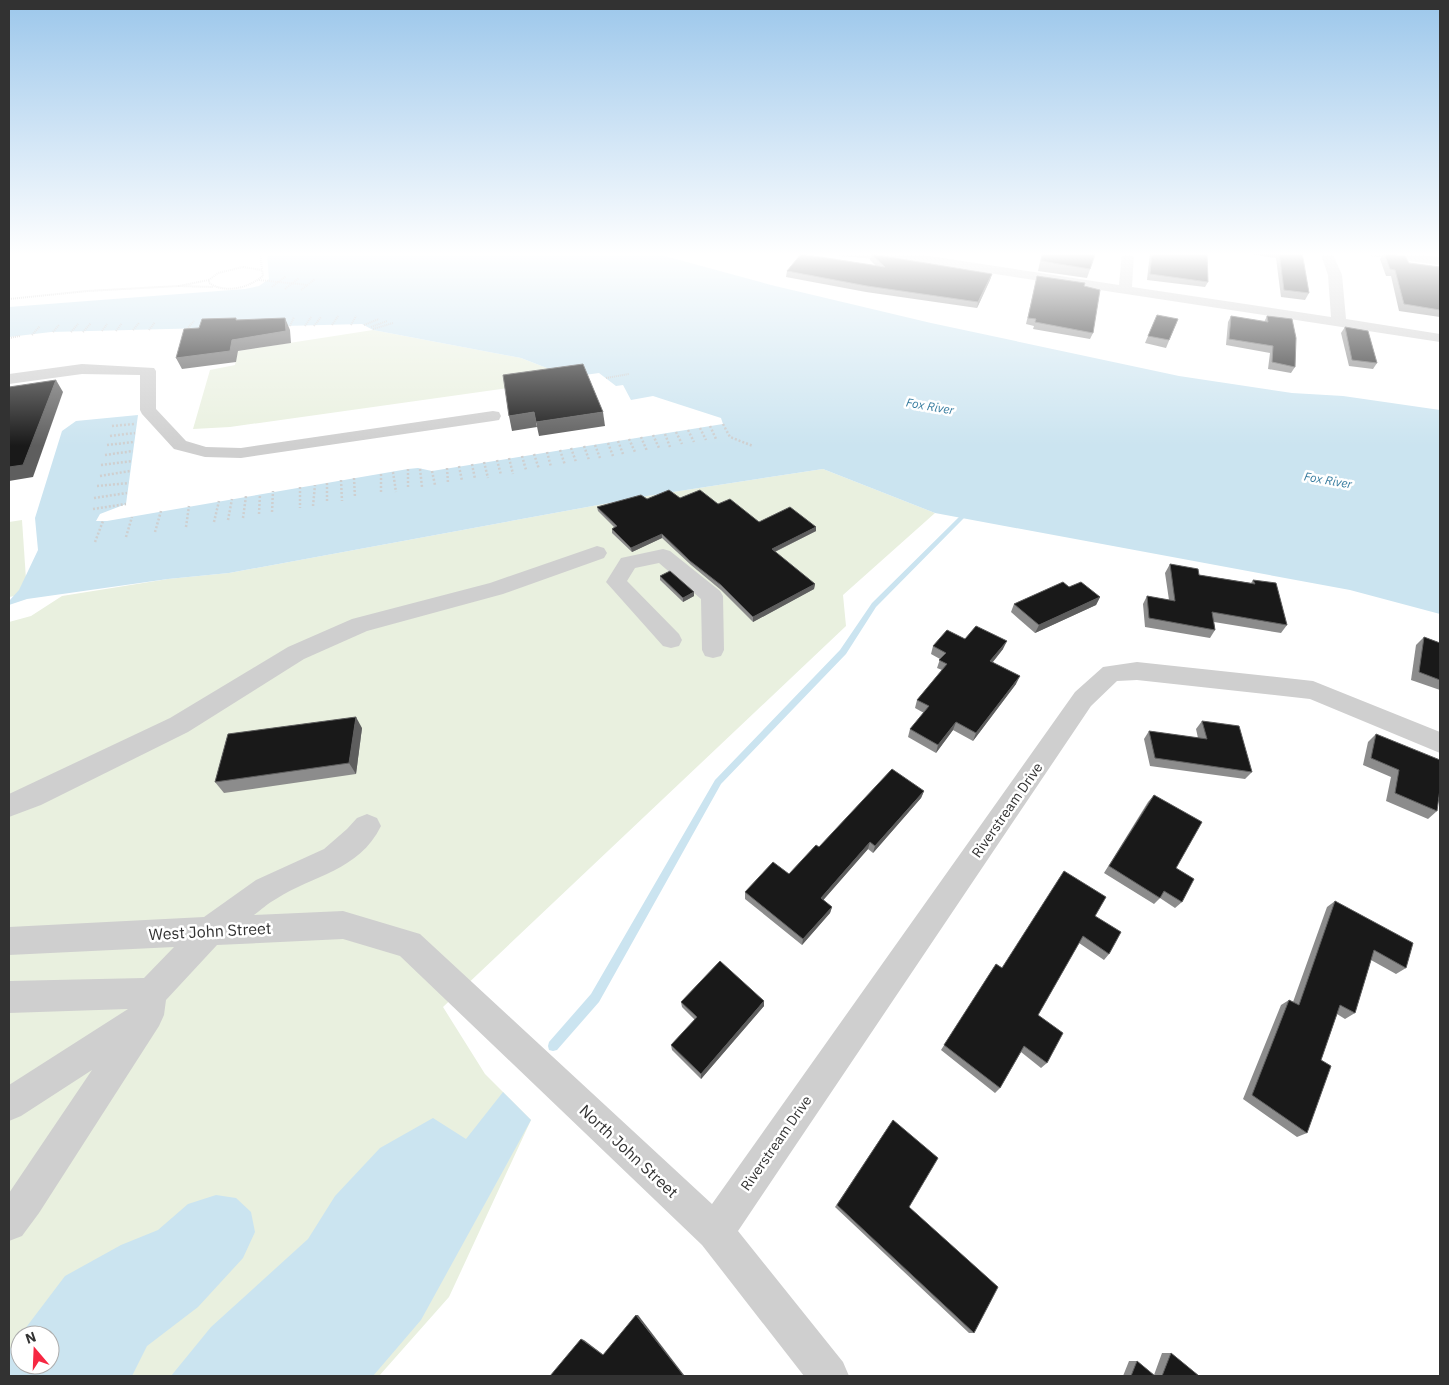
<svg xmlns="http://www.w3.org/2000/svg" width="1449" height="1385" font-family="'IBM Plex Sans',sans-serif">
  <rect width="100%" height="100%" fill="#fff"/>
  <!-- green -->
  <g fill="#e9f0df" fill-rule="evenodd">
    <path d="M373,330l148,28 49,19 -4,3 -336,47 -37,2 17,-59 25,-5 3,-14z"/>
    <path d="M823,469l112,44 -92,82 3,31 -403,381 42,67 46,46 -82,177 -70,79h-370v-754l22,-6 31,-20 106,-17 61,-6 418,-77zM20,1335h30v30h-30z"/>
    <path d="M22,520l5,74 -18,3v-75z"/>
  </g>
  <!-- water -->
  <g fill="#cbe4f0" fill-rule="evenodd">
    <path d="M267,252h383l121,33 160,38 248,53 113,17 51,3 97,14v204l-90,-24 -415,-77 -112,-44 -176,27 -418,77 -61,6 -141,20 -18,6v-4l10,-11 19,-40 -3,-32 27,-87 14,-10 62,-6 -12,89 -26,10 -4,7h11l301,-52 10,-1 14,3 291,-47 -2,-6 -68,-22 -22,4 -8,-15 -7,1 -17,-13 -29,4 -49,-19 -148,-28 -11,-6 -311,8 -42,5v-30l236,-18 14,-3 10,-7z"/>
    <path d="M503,1092l28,28 -110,200 -48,56h-202l40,-49 97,-88 27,-43 45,-48 53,-30 33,21z"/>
    <path d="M216,1195l20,3 15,14 4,20 -12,26 -45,49 -51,39 -15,30h-123v-26l56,-74 56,-31 37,-15 30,-26zM20,1335h30v30h-30z"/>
  </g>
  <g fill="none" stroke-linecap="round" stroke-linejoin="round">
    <!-- stream -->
    <path fill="#cbe4f0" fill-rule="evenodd" d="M961,516l3,2 -1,1 -87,88 -30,47 -125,130 -122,218 -42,48 -4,1 -4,-1 -1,-4 1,-4 42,-48 124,-214 125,-130 32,-47 87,-86z"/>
    <!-- path-far1 -->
    <g stroke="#cfcfcf" stroke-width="2" stroke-dasharray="1 1" stroke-linecap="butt">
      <path d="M260,252l2,17"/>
      <path d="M243,267l19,3 1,6c-15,12 -37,18 -54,7v-3l9,-7z"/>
      <path d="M209,280l-30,6 34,1"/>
      <path d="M259,280l49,5"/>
      <path d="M272,287l14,-11"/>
      <path d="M285,289l14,-11"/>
      <path d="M301,290l14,-11"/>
      <path d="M9,299l78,-8 92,-5"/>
      <path d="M332,325l6,-9"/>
      <path d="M351,325l5,-9"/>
      <path d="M364,325l15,-6"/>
      <path d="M290,326l4,-9"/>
      <path d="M305,326l6,-9"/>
      <path d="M314,326l7,-9"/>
      <path d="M371,327l16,-6"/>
      <path d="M187,329l7,-8"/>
      <path d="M373,329l20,-6"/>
      <path d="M133,330l6,-7"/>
      <path d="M149,330l6,-8"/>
      <path d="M102,331l5,-7"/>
      <path d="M116,331l6,-8"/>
      <path d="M53,332l6,-7"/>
      <path d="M71,332l7,-8"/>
      <path d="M83,332l8,-9"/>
      <path d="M32,335l8,-9"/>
      <path d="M9,338l11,-2"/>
      <path d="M606,378l23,-4"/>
    </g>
    <!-- path -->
    <g stroke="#cfcfcf" stroke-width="2.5" stroke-dasharray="2 2" stroke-linecap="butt">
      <path d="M723,424l7,13 23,9"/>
      <path d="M112,426l22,-2"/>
      <path d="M710,426l6,13"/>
      <path d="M700,428l6,12"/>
      <path d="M688,430l6,12"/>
      <path d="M676,432l6,12"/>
      <path d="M665,434l5,13"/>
      <path d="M653,435l6,13"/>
      <path d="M110,436l25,-3"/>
      <path d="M641,437l6,14"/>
      <path d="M629,439l6,13"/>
      <path d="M618,441l5,13"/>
      <path d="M608,443l5,13"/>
      <path d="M107,445l27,-3"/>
      <path d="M595,445l5,13"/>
      <path d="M584,446l5,14"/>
      <path d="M571,448l5,14"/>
      <path d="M560,450l5,15"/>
      <path d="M547,452l4,15"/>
      <path d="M534,454l5,15"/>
      <path d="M105,455l28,-4"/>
      <path d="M522,456l4,14"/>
      <path d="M509,458l4,16"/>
      <path d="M497,460l4,15"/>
      <path d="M484,462l4,16"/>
      <path d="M472,464l3,15"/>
      <path d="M101,465l31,-4"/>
      <path d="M459,466l3,15"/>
      <path d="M447,468l1,15"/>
      <path d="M408,469v20"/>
      <path d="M420,469l2,18"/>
      <path d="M432,471l3,14"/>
      <path d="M393,472l3,20"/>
      <path d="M381,474v20"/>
      <path d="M100,476l30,-5"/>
      <path d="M354,478l1,20"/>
      <path d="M341,480l1,21"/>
      <path d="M327,483v20"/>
      <path d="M97,486l32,-3"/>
      <path d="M300,487v21"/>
      <path d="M94,498l33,-5"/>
      <path d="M313,506l2,-21"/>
      <path d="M93,509l33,-5"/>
      <path d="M272,512l1,-21"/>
      <path d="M259,514l1,-20"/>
      <path d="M243,518l3,-22"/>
      <path d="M228,520l4,-21"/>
      <path d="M214,522l5,-21"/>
      <path d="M186,527l3,-21"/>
      <path d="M155,532l6,-21"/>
      <path d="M126,537l6,-20"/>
      <path d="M95,542l8,-21"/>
    </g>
    <!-- minor -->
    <g fill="#cfcfcf" fill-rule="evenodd">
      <path d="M833,252h53l37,3 196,30 3,-33h12l-2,35 199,30 -3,-42 -8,-23h12l10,23 4,44 94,15v8l-517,-79 -84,-7z"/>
      <path d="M1363,252h37l40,5v8l-71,-9z"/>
      <path d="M82,364l72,4 2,3v38l30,32 20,6 35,1 252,-37 6,1 2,4 -2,4 -6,1 -252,37 -36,-1 -31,-8 -32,-35 -2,-4v-35l-58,-1 -73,10v-10z"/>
      <path d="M597,546l7,2 3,5 -3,5 -101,36 -136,37 -63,28 -116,73 -147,73 -32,12v-23l161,-76 118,-71 64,-28 138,-36z"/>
      <path d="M663,549l7,2 50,40 3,5 1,54 -3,6 -8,2 -8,-2 -3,-6 -1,-51 -42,-36 -24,5 -8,13 52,53 3,6 -3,6 -8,2 -8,-2 -57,-64 15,-24z"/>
      <path d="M1137,662l176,19 127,51v21l-130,-54 -173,-19 -20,1 -26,25 -353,525 105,131 6,14h-45l-102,-131 -302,-289 -57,-17 -126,6 -51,55 -2,15 -5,11 -120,187 -17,23 -13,5v-48l83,-123 -71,46 -12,5v-36l119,-76 -119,4v-32l135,-3 30,-31 -165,8v-28l195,-10 52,-37 68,-31 23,-20 10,-11 10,-4 10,4 4,8c-22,45 -68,49 -105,73 -8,4 -15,11 -22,16l89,-4 77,23 292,270 363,-512 28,-25z"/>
    </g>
  </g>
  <!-- wall -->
  <g fill="#8c8c8c">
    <path d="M1042,252h54l-9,26 -49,-7z"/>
    <path d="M1150,252h57l1,30 -3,5 -58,-7z"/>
    <path d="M1236,252h66l7,41 -4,7 -24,-3 -5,-39z"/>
    <path d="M1384,253l25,10 31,4v50l-41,-6 -8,-35h-5l-6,-17z"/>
    <path d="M871,254l121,20 -2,6 -13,28 -111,-16 -80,-15 1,-6 89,-5 -6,-6z"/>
    <path d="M1037,276l47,10 9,47 -3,6 -57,-10 1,-3 -8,-2z"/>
    <path d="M1231,316l33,6 3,-6 28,51 -4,6 -23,-4 2,-16 -44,-8 2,-23z"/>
    <path d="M1178,319l-12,29 -21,-5 3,-7z"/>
    <path d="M1345,327l32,36 -4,6 -24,-3 -8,-33z"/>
    <path d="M680,498l38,6 41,18 57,9 -41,21 40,32 -1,5 -61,33 -32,-32 -30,-25 -29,-27 -30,14 -20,-19v-4l2,-2 -16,-16 -1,-4 50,-8z"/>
    <path d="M1170,564l29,11 52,8 2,-3 34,45 -6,8 -67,-11 1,8 -5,8 -65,-11 -2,-23 4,-8 22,4 -4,-27z"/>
    <path d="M660,576l34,20 -11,6 -23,-22z"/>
    <path d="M1069,587l31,10 -4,8 -61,28 -24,-21 3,-8z"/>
    <path d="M1424,637l16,6v47l-29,-10 5,-35z"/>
    <path d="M965,639l38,10 -10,13 23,22 -43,57 -20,-11 -17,23 -28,-16 2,-8 14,-16 -9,-5 2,-8 25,-30 -5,-2 3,-9 -9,-5 2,-8z"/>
    <path d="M1202,721l50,51 -7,7 -95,-13 -6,-27 5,-8 49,7 -2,-9z"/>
    <path d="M362,728l-6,46 -132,19 -9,-11z"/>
    <path d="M1376,734l61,77 -9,8 -42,-18 5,-24 -28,-12 5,-23z"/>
    <path d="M924,791l-3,7 -48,55 -5,-4 -45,51 9,7 -2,6 -28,32 -57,-46v-7l44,-18 30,-27z"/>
    <path d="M1154,795l22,73 6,34 -7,6 -15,-10 -6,6 -50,-31 44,-71z"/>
    <path d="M1335,901l71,67 -10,6 -25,-14 -16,53 -10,6 -8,-5 -16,46 -14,73 -10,4 -54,-38 38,-94 8,-5 4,2 34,-95z"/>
    <path d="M1095,916l14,38 -5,6 -25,-17 -41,72 9,48 -6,5 -20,-16 -21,36 -5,5 -54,-43 55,-86 6,4z"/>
    <path d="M681,1002l83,4 -63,73 -29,-29 -1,-5 24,-25 -13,-13z"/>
    <path d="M893,1120l16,87 65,126h-5l-134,-126z"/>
    <path d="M1162,1353h9l28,23h-76l6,-15h8l17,14z"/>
  </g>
  <!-- shaded-wall -->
  <g fill="#5e5e5e">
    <path d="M992,274l-2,6 -13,28 1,-6z"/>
    <path d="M285,318l5,12 1,13 -53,8 -2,11 -54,7 -6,-11 56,-18z"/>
    <path d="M56,380l7,12 -30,85 -24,4v-14z"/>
    <path d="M534,412l3,15 -25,4 -3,-15z"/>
    <path d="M603,412l2,14 -66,10 -3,-14z"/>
    <path d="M816,527v4l-44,22v-4z"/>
    <path d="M662,534v4l-30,14 -1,-4z"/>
    <path d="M815,584l-1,5 -61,33v-5z"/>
    <path d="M694,592v4l-11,6v-4z"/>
    <path d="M1100,597l-4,8 -61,28 4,-8z"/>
    <path d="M1007,641l-4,8 -16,20 3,-8z"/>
    <path d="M1020,676l-4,8 -43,57 3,-8z"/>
    <path d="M356,717l6,11 -6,46 -7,-11z"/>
    <path d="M956,722l-3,8 -17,23 2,-8z"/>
    <path d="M924,791l-3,7 -48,55 2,-7z"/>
    <path d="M870,842l-2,7 -49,56 2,-7z"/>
    <path d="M832,907l-2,6 -28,32 1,-6z"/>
    <path d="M764,1001v5l-63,73v-5z"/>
    <path d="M636,1315h2l46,60 -1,1z"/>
    <path d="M581,1339l3,1 21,16 -2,-1z"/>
  </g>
  <!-- building -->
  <g fill="#191919" stroke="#5e5e5e">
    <path d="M1043,252h53l-6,17 -49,-8z"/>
    <path d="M1152,252h55l1,30 -58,-8z"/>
    <path d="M1279,252h23l7,41 -25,-3z"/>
    <path d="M1384,253l21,3 4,7 31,4v43l-36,-6 -9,-34 -5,-1z"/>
    <path d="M801,254l84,13 -14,-13 121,20 -14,28 -111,-16 -80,-15z"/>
    <path d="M1037,276l48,7 -1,3 16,4 -7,43 -58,-11 1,-3 -8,-1z"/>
    <path d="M1157,315l21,4 -9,21 -21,-4z"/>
    <path d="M1231,316l37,6 -1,-6 25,3 4,19 -1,29 -23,-5 1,-16 -44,-7z"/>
    <path d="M236,318v2l49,-2 1,13 -54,9 -2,11 -54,7 8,-29 15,-1 3,-9z"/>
    <path d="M1345,327l23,4 9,32 -25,-3z"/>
    <path d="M583,364l20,48 -67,10 -2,-10 -25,4 -6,-41z"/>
    <path d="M56,380l-33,85 -14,2v-80z"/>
    <path d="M669,490l11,8 20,-8 18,14 12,-5 29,23 31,-15 26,20 -44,22 43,35 -62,33 -32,-32 -31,-24 -28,-27 -31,14 -19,-19 5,-3 -20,-19 44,-12 6,4z"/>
    <path d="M1170,564l28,5 1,6 56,9 -2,-4 23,3 11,42 -75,-13 3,18 -66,-12 -2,-22 28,5z"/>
    <path d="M670,571l24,21 -11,6 -23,-22z"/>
    <path d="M1063,582l6,5 12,-5 19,15 -61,28 -25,-21z"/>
    <path d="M976,626l31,15 -17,20 30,15 -44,57 -20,-11 -18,23 -28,-16 19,-23 -12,-6 30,-36 -8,-4 7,-7 -13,-7 14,-16 18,9z"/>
    <path d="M1424,637l16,6v37l-21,-8z"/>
    <path d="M356,717l-7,46 -134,19 13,-48z"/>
    <path d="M1202,721l37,5 13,46 -97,-14 -6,-27 58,8z"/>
    <path d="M1376,734l64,26v29l-3,22 -42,-18 4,-23 -28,-12z"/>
    <path d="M892,769l32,22 -49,55 -5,-4 -49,56 11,9 -29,32 -58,-47 28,-30 16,12 27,-29 3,2z"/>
    <path d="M1154,795l48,27 -26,46 18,11 -12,23 -18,-11 -4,7 -51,-32z"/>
    <path d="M1064,871l42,26 -11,19 26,16 -12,22 -26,-18 -45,79 25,18 -16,30 -23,-17 -24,42 -56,-43 52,-81 6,4z"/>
    <path d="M1335,901l78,42 -7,25 -32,-18 -19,63 -15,-8 -19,55 10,6 -24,67 -55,-38 37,-95 10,5z"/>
    <path d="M720,961l44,40 -63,73 -30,-29 26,-28 -16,-15z"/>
    <path d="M893,1120l45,38 -29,49 89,80 -24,46 -137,-128z"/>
    <path d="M636,1315l47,60 -1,1h-132l31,-37 22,16z"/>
    <path d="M1171,1353l28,23h-37z"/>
    <path d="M1137,1361l18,15h-24z"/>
  </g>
  <!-- sky -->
  <linearGradient id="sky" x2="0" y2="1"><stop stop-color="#9cc7eb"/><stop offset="0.57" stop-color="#fff"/><stop offset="1" stop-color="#fff" stop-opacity="0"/></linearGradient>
  <rect width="1449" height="446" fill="url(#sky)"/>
  <g text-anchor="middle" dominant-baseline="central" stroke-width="5" stroke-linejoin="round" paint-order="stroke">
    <!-- far-water labels -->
    <g font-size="12" font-style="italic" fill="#367b9e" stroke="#fff">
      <text transform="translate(930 406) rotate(10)">Fox River</text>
      <text transform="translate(1328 480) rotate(10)">Fox River</text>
    </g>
    <!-- street labels -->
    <g font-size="14" fill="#323232" stroke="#fff">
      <text transform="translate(1007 810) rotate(-55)">Riverstream Drive</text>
      <text transform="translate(776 1143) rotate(-55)">Riverstream Drive</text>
    </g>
    <!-- near-street labels -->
    <g font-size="16" fill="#323232" stroke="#fff">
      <text transform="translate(210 931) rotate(-3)">West John Street</text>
      <text transform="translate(629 1151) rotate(43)">North John Street</text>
    </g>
  </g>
  <!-- border -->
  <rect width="1449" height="1385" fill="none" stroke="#323232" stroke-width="20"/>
  <!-- north arrow -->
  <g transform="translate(35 1350) rotate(341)"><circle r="24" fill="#ffffff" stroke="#adadad"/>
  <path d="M0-4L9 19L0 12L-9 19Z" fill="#f62742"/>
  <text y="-8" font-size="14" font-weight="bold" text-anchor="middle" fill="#323232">N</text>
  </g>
</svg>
